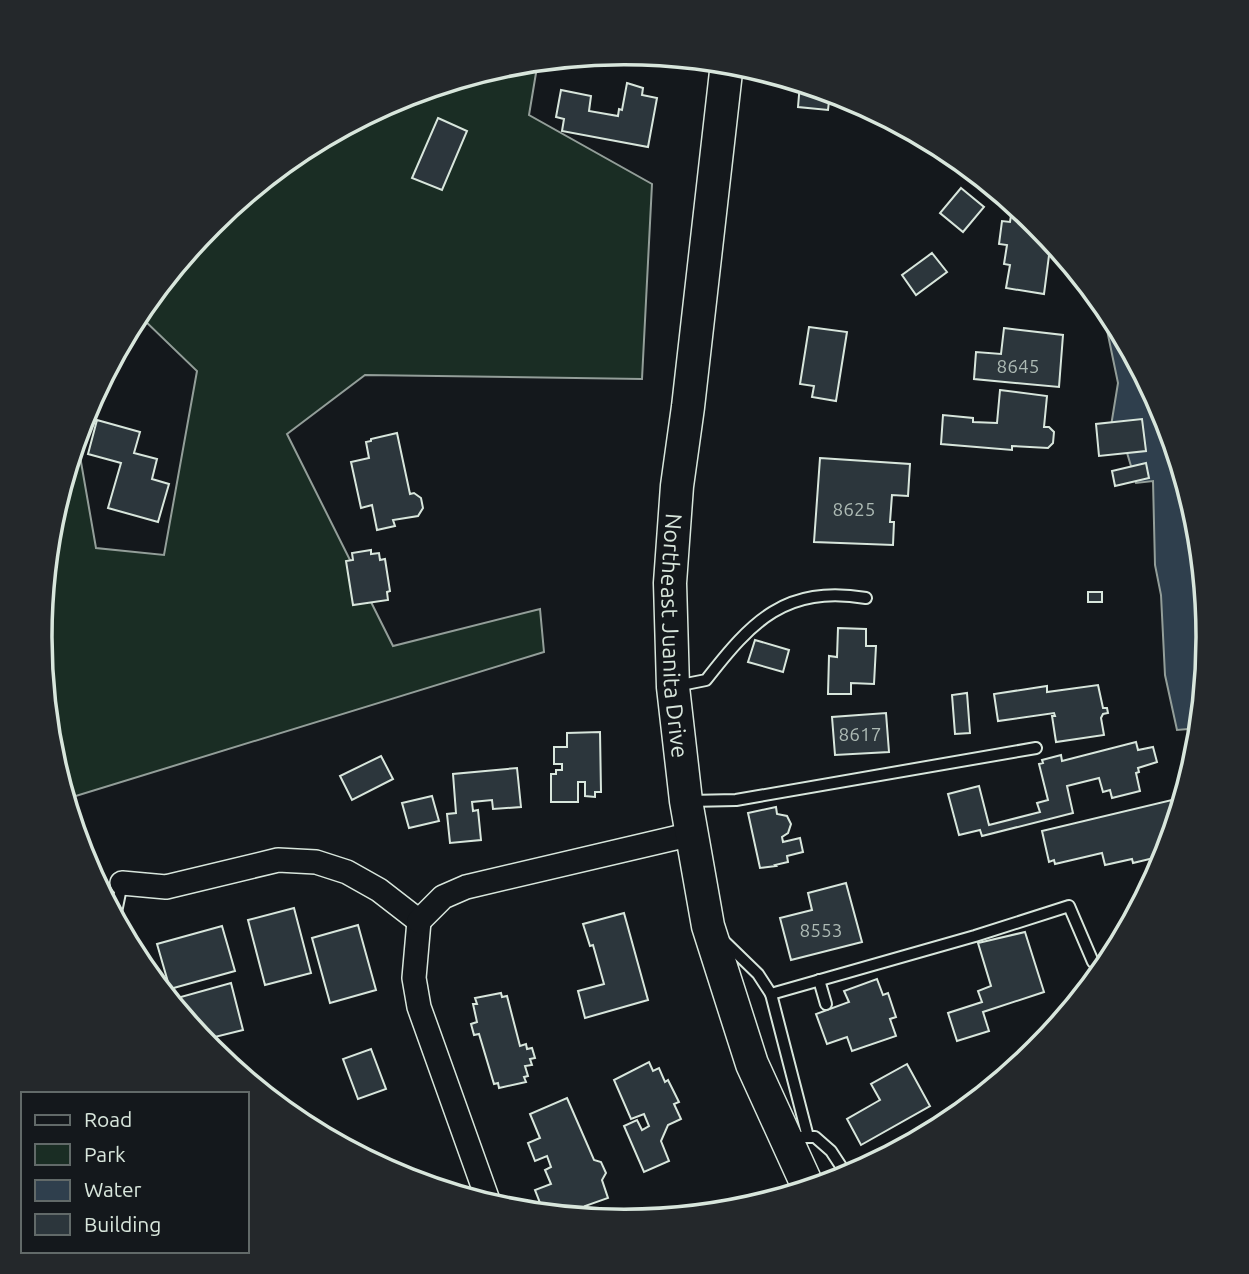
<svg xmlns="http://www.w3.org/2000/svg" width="1249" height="1274" font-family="Ubuntu,sans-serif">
  <rect width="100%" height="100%" fill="#14181c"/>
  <!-- green -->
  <path fill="#1a2d24" stroke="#939e99" stroke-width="2" d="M538,61l-9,54 123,69 -10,195 -277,-4 -78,59 106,212 147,-37 4,43 -478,147 -15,-48 -11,-114 12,-114 25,-84 19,109 68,7 33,-184 -54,-52 4,-16 65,-79 88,-73 101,-54 110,-33z"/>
  <!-- water -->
  <path fill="#2f3f4d" stroke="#939e99" stroke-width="2" d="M1101,301l10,12 53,101 34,109 11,114 -9,91 -23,2 -12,-55 -4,-80 -6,-30 -2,-84 -17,2 -11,-37 -14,-20 7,-43z"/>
  <!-- building -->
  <g fill="#2c363c" stroke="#d8e6dc" stroke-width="2">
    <path d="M627,83l16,5 -1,7 15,3 -9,49 -86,-16 2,-12 -8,-2 5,-27 30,6 -2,15 29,5 1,-7 3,1z"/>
    <path d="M800,83l30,9 -2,18 -30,-3z"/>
    <path d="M438,118l29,13 -25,59 -30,-12z"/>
    <path d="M961,188l23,19 -21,25 -23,-19z"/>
    <path d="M1013,203l25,21 13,16 -7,54 -38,-6 4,-23 -6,-1 3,-19 -8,-1 3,-23 8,1z"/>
    <path d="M932,253l15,19 -31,23 -14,-20z"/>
    <path d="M809,327l38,5 -11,69 -24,-4 2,-11 -14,-2z"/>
    <path d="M1004,328l59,7 -4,52 -85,-8 2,-27 25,2z"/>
    <path d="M1000,390l47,6 -3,31h5l5,5 -1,11 -5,5 -36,-2v4l-71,-6 2,-29 30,3v4l24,1z"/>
    <path d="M1142,419l4,32 -47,5 -3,-32z"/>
    <path d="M97,420l43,12 -6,21 23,6 -5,20 17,5 -11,38 -50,-14 13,-45 -33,-9z"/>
    <path d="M397,433l13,61 4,-1 7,5 2,10 -5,8 -25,4 2,6 -18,4 -5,-25 -11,3 -10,-46 18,-4 -3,-16 5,-1v-2z"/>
    <path d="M820,458l90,6 -2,32 -16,-1 -2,27h4l-1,23 -79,-3z"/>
    <path d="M1146,463l3,15 -34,8 -3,-15z"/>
    <path d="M371,550v4l8,-1 1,7 5,-1 5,32 -3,1 1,8 -35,5 -7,-44 7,-1 -1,-7z"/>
    <rect x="1088" y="592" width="14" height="10"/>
    <path d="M838,628l28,1v17h10l-2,38 -23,-1v11h-23l1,-38 8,1z"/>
    <path d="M755,640l34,10 -6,22 -35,-10z"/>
    <path d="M1098,685l5,23h4l1,5 -5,1 -2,4 3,17 -48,7 -4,-26h3l-1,-3 -56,8 -4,-27 53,-8v6z"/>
    <path d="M967,693l3,40 -15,1 -3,-39z"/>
    <path d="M886,713l3,39 -54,3 -3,-38z"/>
    <path d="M600,732l1,60h-6v5l-10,-1v-14h-7v20h-27v-28h5v-4h6v-6h-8v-17h13v-14z"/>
    <path d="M1136,742l2,8 15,-3 4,15 -19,6 1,4 -3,1 4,18 -28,7 -2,-8 -7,2 -4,-14 -32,8 6,27 -91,23 -2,-6 -21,5 -11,-41 31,-8 10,39 51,-13 -3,-9 11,-3 -9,-36 4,-1 -1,-3 19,-5 1,6z"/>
    <path d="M381,756l12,23 -41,21 -12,-24z"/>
    <path d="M517,768l4,39 -28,2 -1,-9 -20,2 1,9 5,-1 3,30 -31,3 -3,-29 9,-1 -3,-39z"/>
    <path d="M432,796l7,25 -30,7 -7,-25z"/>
    <path d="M1176,799l6,4 -6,19 -4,1 2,6 -7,22 -10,2 1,4 -25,6 -1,-4 -27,6 -3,-12 -47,11 -1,-4 -5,2 -7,-31z"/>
    <path d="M776,807l1,7 10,2 4,8 -3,9 -6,4 1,5 17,-4 3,14 -16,4 1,6 -13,3 1,1 -16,2 -12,-55z"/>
    <path d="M1160,868l-9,18 -5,-14z"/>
    <path d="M846,883l16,59 -71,18 -11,-42 32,-8 -4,-17z"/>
    <path d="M294,908l17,65 -46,12 -17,-65z"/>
    <path d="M624,913l24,87 -63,18 -7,-27 26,-7 -11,-39 -3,1 -7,-22z"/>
    <path d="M358,925l18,65 -46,13 -18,-65z"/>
    <path d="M222,926l13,45 -65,18 -13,-45z"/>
    <path d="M1025,932l19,60 -61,20 6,19 -32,10 -9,-28 34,-11 -4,-11 13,-5 -13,-43z"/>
    <path d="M877,979l6,16 5,-2 8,24 -6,2 6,17 -44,15 -5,-14 -20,7 -11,-30 33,-12 -5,-11z"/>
    <path d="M231,983l12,47 -40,10 -33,-40z"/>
    <path d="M501,993l1,4 5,-1 13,50 6,-2 1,5 5,-1 3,10 -5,1 2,6 -7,1 3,10 -4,1 2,5 -27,6 -1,-5 -4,1 -15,-50 -5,1 -3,-11 6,-2 -4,-18h4l-2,-6z"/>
    <path d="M371,1049l15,40 -28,10 -15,-40z"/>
    <path d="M649,1062l4,9 6,-3 6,14 3,-2 11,22 -5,2 7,15 -13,6 -7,16 8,20 -25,11 -20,-46 13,-6 5,10 7,-4 -5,-12 -13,5 -17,-39z"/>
    <path d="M907,1064l23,42 -69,39 -14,-26 33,-19 -9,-16z"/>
    <path d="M567,1098l27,62 7,2 5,11 -4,7 6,18 -23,8 5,12 -46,-5 -9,-23 16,-6 -6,-14 6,-3 -4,-11 -12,5 -7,-18 12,-5 -10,-24z"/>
    <path d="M947,1121l2,2 -39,21 -2,-4z"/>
  </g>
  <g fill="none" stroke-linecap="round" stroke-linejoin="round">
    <!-- lane casing -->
    <g stroke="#d8e6dc" stroke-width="14">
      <g id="lane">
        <path d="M676,686l30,-6c46,-59 79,-95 160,-82"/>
        <path d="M689,801l47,-1 300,-52"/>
        <path d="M115,917l7,-34"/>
        <path d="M723,940l35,34 13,20 204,-58 94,-30 24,56"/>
        <path d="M819,980l7,24"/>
        <path d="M771,994l37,143"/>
        <path d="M800,1137h15l16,14 17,26"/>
      </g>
    </g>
    <!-- street casing -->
    <g stroke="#d8e6dc" stroke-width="26">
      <g id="street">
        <path d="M122,883l44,4 112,-27 38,2 31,10 32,18 40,31"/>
        <path d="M419,921l-5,57 5,29 70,196"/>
        <path d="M419,921l24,-24 23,-10 226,-53"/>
      </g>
    </g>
    <!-- secondary casing -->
    <g stroke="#d8e6dc" stroke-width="35">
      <g id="secondary">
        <path id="s1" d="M727,63l-39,344 -11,79 -7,97 3,104 13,114 22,125 44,138 57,125"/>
      </g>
    </g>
    <!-- lane -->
    <use href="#lane" stroke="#14181c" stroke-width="10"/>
    <!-- street -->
    <use href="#street" stroke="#14181c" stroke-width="23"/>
    <!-- secondary -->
    <use href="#secondary" stroke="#14181c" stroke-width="32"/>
  </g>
  <g text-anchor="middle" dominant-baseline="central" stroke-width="5" stroke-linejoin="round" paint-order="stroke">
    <!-- number labels -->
    <g font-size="19" fill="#adbab4">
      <text x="1018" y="366">8645</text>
      <text x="854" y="509">8625</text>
      <text x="860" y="734">8617</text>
      <text x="821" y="930">8553</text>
    </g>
    <!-- street labels -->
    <g font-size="23" fill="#d8e6dc" stroke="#14181c">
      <text stroke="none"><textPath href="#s1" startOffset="576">Northeast Juanita Drive</textPath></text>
    </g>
  </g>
  <!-- crop -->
  <path d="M0 0H1249V1274H0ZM52 637a572 572 0 1 1 1144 0a572 572 0 1 1-1144 0Z" fill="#24282b" fill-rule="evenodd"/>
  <path fill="none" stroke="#d8e6dc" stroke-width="3.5" d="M52 637a572 572 0 1 1 1144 0a572 572 0 1 1-1144 0Z"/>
  <!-- legend -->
  <rect x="21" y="1092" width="228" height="161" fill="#14181c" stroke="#626a69" stroke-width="2"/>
  <rect x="35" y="1115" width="35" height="10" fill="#14181c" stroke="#626a69" stroke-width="2"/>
  <text x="84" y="1127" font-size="21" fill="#d8e6dc">Road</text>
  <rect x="35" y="1144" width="35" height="21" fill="#1a2d24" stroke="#626a69" stroke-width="2"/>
  <text x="84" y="1162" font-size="21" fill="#d8e6dc">Park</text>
  <rect x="35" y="1180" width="35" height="21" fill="#2f3f4d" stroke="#626a69" stroke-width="2"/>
  <text x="84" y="1197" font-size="21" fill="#d8e6dc">Water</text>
  <rect x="35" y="1214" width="35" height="21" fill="#2c363c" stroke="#626a69" stroke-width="2"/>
  <text x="84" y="1232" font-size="21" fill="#d8e6dc">Building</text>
</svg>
